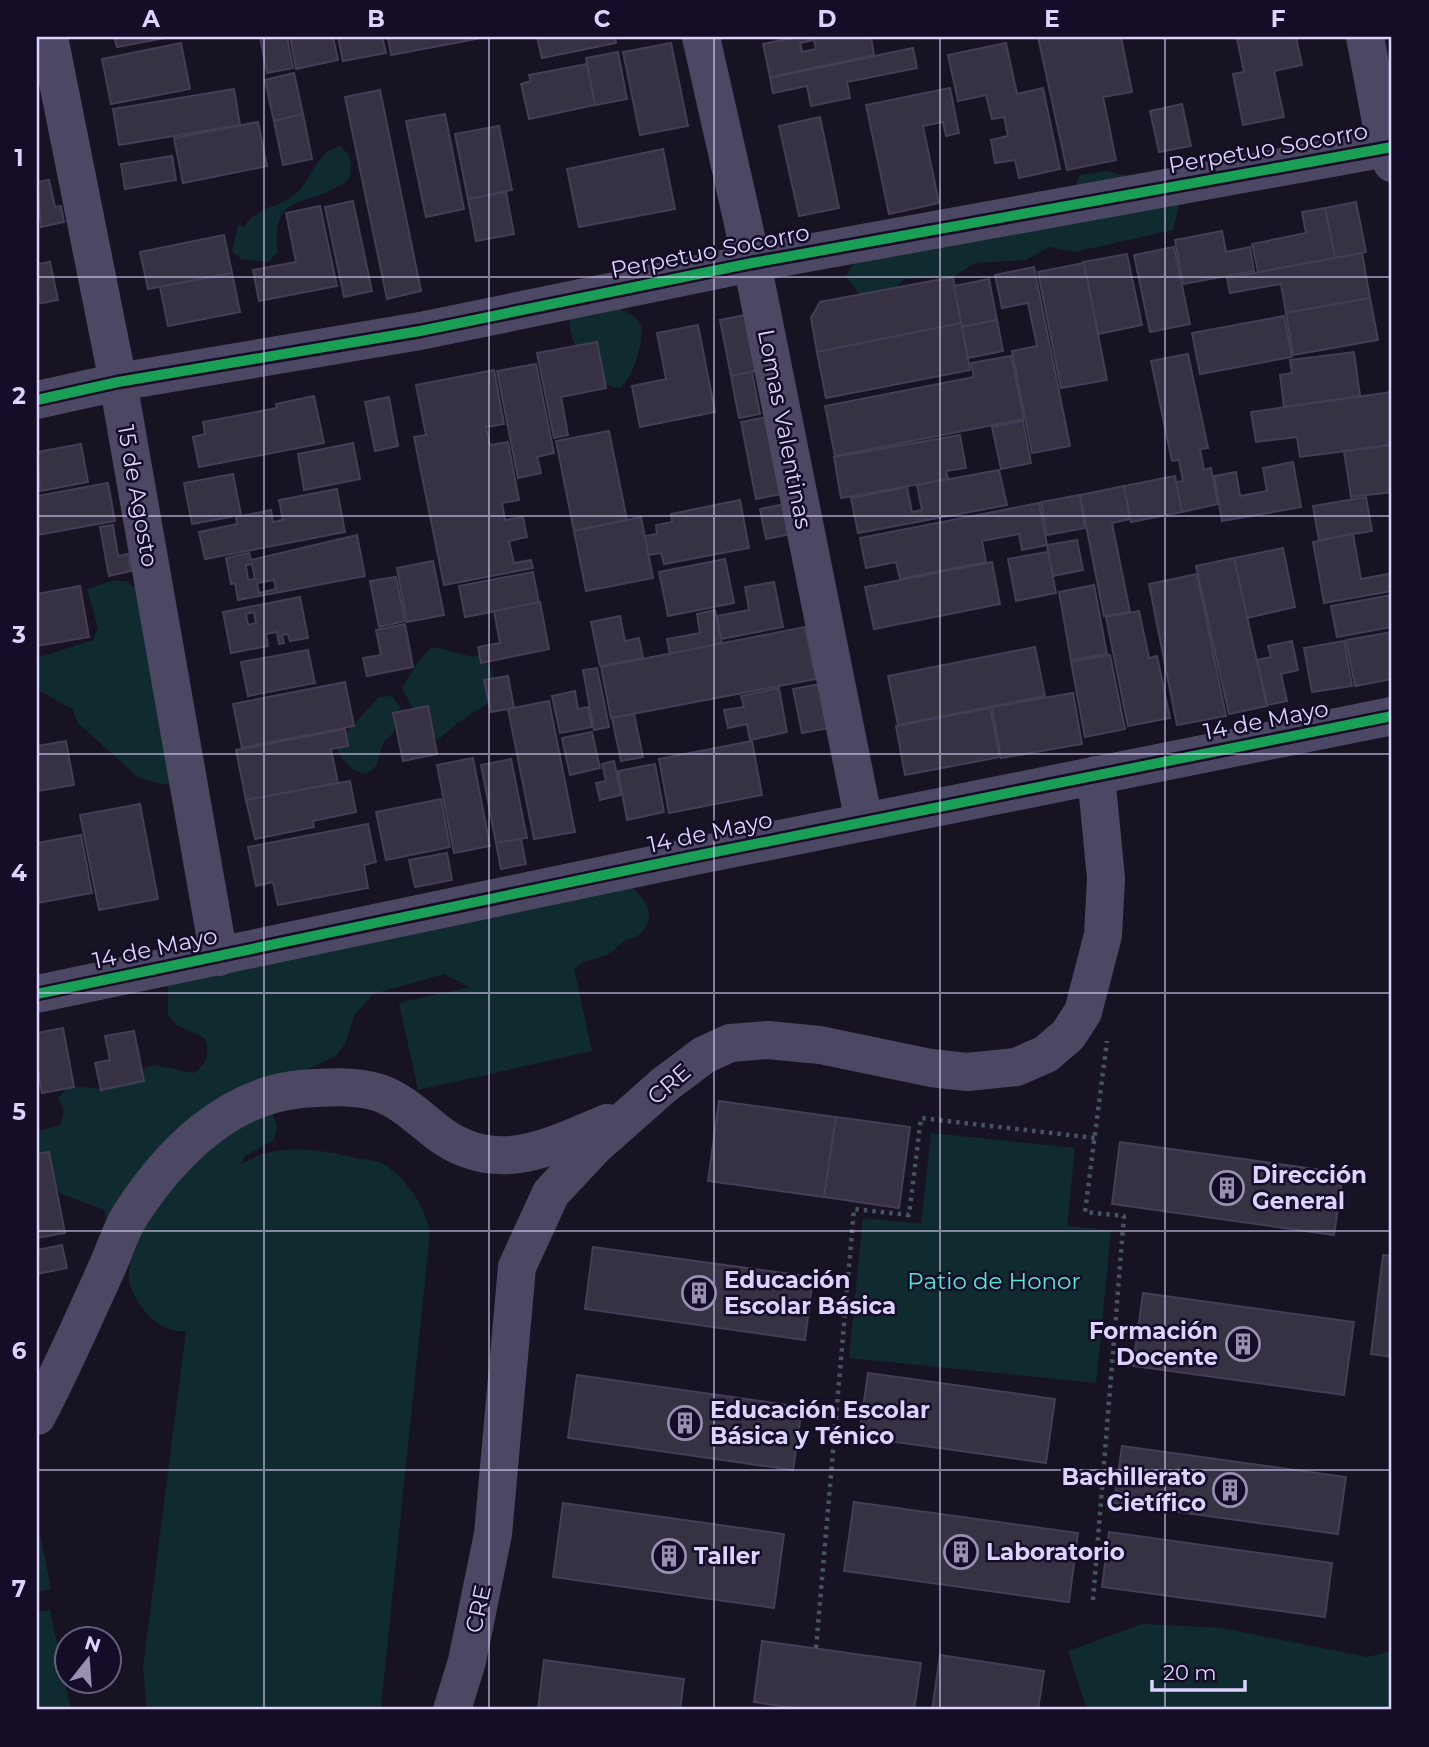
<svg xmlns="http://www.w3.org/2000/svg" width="1429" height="1747" font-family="Montserrat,sans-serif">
  <rect width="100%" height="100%" fill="#181322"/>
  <!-- green -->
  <g fill="#102b30">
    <path d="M340,146c12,10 13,18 9,33 -43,34 -76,6 -72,74l-9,9 -27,-3 -9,-8 6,-26 6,2c13,-22 39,-19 55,-36 15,-17 17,-38 41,-45z"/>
    <path d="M1106,171l26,6 47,27 -6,26 -99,22 -25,-5 -23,13 -51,3 -22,14 -49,2 -18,20 -25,-2 -15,-21 14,-22 210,-56 10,-23z"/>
    <path d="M606,301l35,19 -6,-3 7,10c-1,21 -7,45 -21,61 -32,-1 -52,-44 -52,-73z"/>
    <path d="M112,581h14l10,7 41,190 -11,7 -27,-7 -62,-56 -4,-12 -36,-21v-31l56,-18 5,-12 -11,-39z"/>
    <path d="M433,647l40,10 6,-2c16,14 19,27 11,47l-33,21 -19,17 -11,-6 -25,-46c10,-14 17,-32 31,-41z"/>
    <path d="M392,696l8,11 -7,26 -9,8 -8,25 -10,8c-18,-5 -23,-13 -31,-29l44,-48z"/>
    <path d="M632,888c15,12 25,30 8,46 -4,4 -10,3 -15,7 -8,5 -12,12 -22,15 -13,5 -18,3 -29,13l18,82 -174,39 -19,-87 71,-16 -26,-13 -71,20 -19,22 -9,28 -9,12 -41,19 -26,31 8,20 -3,14 -29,16 -4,9c33,-24 82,-15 120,-6 8,1 19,2 26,7 23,18 36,38 43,66l-49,474 -1,4h-233l-4,-42 43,-337c-26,4 -51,-26 -57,-50 -1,-6 1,-12 0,-17 -7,-21 -24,-31 -24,-54l-41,-15 -25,-15 -2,-49 23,-6 4,-14 -6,-13 10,-12 35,3 50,-24 41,8c14,-10 16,-19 11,-35l-27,-12 -10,-11v-30z"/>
    <path d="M931,1133l144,15 -8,78 44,4 -15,153 -247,-25 14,-140 58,6z"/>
    <path d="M37,1520l14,69 -14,3z"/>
    <path d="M50,1610l21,100h-34v-98z"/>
    <path d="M1142,1624l80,4 145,29 25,-6v59h-305l-19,-59z"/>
  </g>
  <!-- building -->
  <g fill="#373144" stroke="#453d56" stroke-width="2" fill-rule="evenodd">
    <path d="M114,37h56l-53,10z"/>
    <path d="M260,37h27l6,31 -26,5z"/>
    <path d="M290,37h43l5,23 -42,9z"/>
    <path d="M338,37h44l4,16 -43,8z"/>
    <path d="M388,37h87l1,2 -85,16z"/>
    <path d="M537,37h78l1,6 -74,15z"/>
    <path d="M797,37h74l3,18 -104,22 -7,-33zM814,40l2,9 -14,3 -2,-9z"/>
    <path d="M1038,37h83l11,55 -29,5 13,63 -49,10z"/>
    <path d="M1246,37h50l6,28 -28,6 10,46 -41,8 -10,-51 11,-2 -7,-33z"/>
    <path d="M181,43l9,46 -79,15 -9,-45z"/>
    <path d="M671,43l17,83 -48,9 -17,-83z"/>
    <path d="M1006,43l11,51 26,-6 17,81 -41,9 -4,-18 -20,3 -4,-23 17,-4 -4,-19 -12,2 -6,-24 -28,6 -10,-46z"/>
    <path d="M913,48l4,20 -70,14 3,16 -39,8 -4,-20 -34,7 -3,-15z"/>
    <path d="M618,52l9,47 -32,6 -9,-47z"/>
    <path d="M587,64l8,41 -66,14 -8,-35 10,-3 -2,-6z"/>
    <path d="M294,73l9,41 -29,7 -9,-41z"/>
    <path d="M950,88l9,45 -13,3 -3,-14 -20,4 16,77 -50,11 -23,-109z"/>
    <path d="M234,89l6,36 -121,20 -6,-36z"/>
    <path d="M380,90l41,201 -34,8 -42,-202z"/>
    <path d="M1182,104l9,42 -32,6 -9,-41z"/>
    <path d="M303,114l9,45 -29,6 -9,-44z"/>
    <path d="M445,114l19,95 -38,8 -20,-96z"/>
    <path d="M820,117l19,91 -40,8 -20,-90z"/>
    <path d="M258,122l9,44 -84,17 -9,-45z"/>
    <path d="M499,126l13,64 -44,9 -13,-65z"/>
    <path d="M663,149l12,60 -96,18 -12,-58z"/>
    <path d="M172,156l4,24 -51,9 -4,-25z"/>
    <path d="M49,180l6,27 6,-1 3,16 -23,5 -4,-45z"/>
    <path d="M506,192l8,42 -38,7 -8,-42z"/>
    <path d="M353,201l19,90 -28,6 -19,-90z"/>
    <path d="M1356,202l10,50 -31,6 -10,-50z"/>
    <path d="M320,206l17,80 -78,15 -6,-31 43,-8 -10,-49z"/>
    <path d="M1325,208l10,50 -77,14 -6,-28 54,-11 -4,-21z"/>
    <path d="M1222,231l4,21 24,-5 4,24 -71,13 -8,-44z"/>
    <path d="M224,235l8,38 -84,16 -8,-37z"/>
    <path d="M1174,247l16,77 -40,8 -16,-77z"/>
    <path d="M1362,253l8,45 -84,15 -5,-29 -51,9 -3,-15z"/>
    <path d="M1127,254l15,71 -44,9 -15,-72z"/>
    <path d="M50,262l8,38 -21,4v-40z"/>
    <path d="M1084,263l23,117 -46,8 -23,-116z"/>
    <path d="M1034,267l36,179 -38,7 -20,-102 25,-5 -9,-43 -26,5 -7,-33z"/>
    <path d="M232,273l8,39 -72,14 -8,-39z"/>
    <path d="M953,277l9,47 -145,28 -6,-34 9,-16z"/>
    <path d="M989,279l8,41 -35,7 -8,-41z"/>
    <path d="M1370,298l8,42 -85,15 -7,-42z"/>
    <path d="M745,315l11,56 -25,5 -11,-56z"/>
    <path d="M1284,316l8,41 -92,17 -8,-41z"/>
    <path d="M997,320l6,31 -35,7 -6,-31z"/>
    <path d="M961,323l9,47 -144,28 -9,-46z"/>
    <path d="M698,325l17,87 -75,15 -8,-41 34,-7 -9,-46z"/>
    <path d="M597,342l9,46 -45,9 7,38 -14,3 -17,-85z"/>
    <path d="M1354,352l6,44 -76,11 -4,-32 12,-2 -2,-13z"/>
    <path d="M1188,354l20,94 -8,1 4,21 7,-2 7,36 -36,8 -6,-30 7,-1 -4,-21 -7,1 -21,-100z"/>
    <path d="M1011,356l13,63 -189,37 -10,-50 149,-29 -3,-14z"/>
    <path d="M536,364l18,89 -17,4 4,16 -23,5 -21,-107z"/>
    <path d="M494,370l10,54 -18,3 4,18 18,-3 11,58 -17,3 3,17 18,-3 4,20 -18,4 5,22 17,-3 2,8 -89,17 -30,-148 12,-2 -10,-50z"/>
    <path d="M752,372l8,42 -21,4 -8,-42z"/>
    <path d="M1392,392v53l-92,12 -3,-20 -41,5 -5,-30z"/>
    <path d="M314,396l10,47 -125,24 -6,-30 12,-3 -2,-12 74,-14 -1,-4z"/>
    <path d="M389,397l9,49 -23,5 -10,-49z"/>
    <path d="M767,417l15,77 -26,5 -15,-77z"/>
    <path d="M1023,421l8,42 -30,6 -9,-42z"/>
    <path d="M609,431l18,89 -53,11 -18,-90z"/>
    <path d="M960,435l6,33 -20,3 2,8 -107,19 -7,-41z"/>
    <path d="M353,443l7,36 -56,11 -6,-36z"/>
    <path d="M81,444l7,38 -48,9 -3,-39z"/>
    <path d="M1392,445v47l-41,5 -7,-46z"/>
    <path d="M1293,462l8,45 -79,14 -8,-45 22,-4 4,24 27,-5 -4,-23z"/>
    <path d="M999,470l8,35 -149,28 -7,-35 56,-11 5,25 10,-2 -5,-25z"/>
    <path d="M233,474l8,41 -49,9 -8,-41z"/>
    <path d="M1175,476l7,36 -51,10 -7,-36z"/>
    <path d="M108,483l7,38 -78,14v-39z"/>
    <path d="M1124,486l6,33 -18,4 18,89 -26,4 -24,-121z"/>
    <path d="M337,489l8,43 -140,27 -6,-27 38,-8 -1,-7 35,-7 2,12 10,-2 -4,-20z"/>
    <path d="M1080,495l5,33 -38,7 -6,-33z"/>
    <path d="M1366,497l6,34 -53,9 -6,-34z"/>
    <path d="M740,500l9,48 -85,16 -3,-11 -13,2 -3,-19 12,-2 -1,-9 16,-3 -1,-8z"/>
    <path d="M1039,503l8,42 -25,5 -3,-16 -37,7 4,21 -86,17 -4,-17 -30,6 -6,-30z"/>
    <path d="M785,504l6,30 -25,5 -6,-30z"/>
    <path d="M641,517l12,61 -67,13 -12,-60z"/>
    <path d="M113,525l5,31 10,-2 3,17 -22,5 -9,-49z"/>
    <path d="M1353,534l8,45 31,-6v18l-68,12 -11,-61z"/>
    <path d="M357,535l8,41 -127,24 -3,-17 -4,1 -5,-26 23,-5 2,7zM252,564l3,15 -7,1 -2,-15zM274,580l2,9 -17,4 -2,-10z"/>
    <path d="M1077,540l6,30 -30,6 -6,-31z"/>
    <path d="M1283,548l12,59 -48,11 -13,-60z"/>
    <path d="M1048,552l8,41 -40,8 -8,-42z"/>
    <path d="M1234,558l33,148 -38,8 -33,-148z"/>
    <path d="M725,559l9,44 -66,13 -9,-44z"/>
    <path d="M433,561l11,54 -37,7 -10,-54z"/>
    <path d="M992,562l8,42 -126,25 -9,-42z"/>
    <path d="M533,572l6,31 -74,14 -6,-31z"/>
    <path d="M1197,574l29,142 -49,9 -28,-141z"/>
    <path d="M396,577l9,44 -26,6 -9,-46z"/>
    <path d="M774,582l9,45 -62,12 -4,-23 32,-6 -4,-23z"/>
    <path d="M1094,585l13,69 -36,6 -12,-68z"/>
    <path d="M80,586l9,51 -52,9v-52z"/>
    <path d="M1392,595v32l-55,10 -6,-31z"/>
    <path d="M300,597l8,41 -18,3 -2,-7 -6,1 2,8 -5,1 -2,-12 -11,2 2,12 -37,7 -8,-41zM254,612l2,11 -8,2 -2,-11z"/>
    <path d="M540,602l9,47 -68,14 -3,-16 22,-4 -6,-32z"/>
    <path d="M715,610l7,33 -52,11 -3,-15 33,-6 -3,-19z"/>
    <path d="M1139,611l10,47 8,-2 13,62 -42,8 -22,-109z"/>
    <path d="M620,616l5,25 14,-3 4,20 -43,8 -9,-44z"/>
    <path d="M405,624l8,43 -46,9 -4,-18 18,-3 -5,-25z"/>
    <path d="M805,627l11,52 -205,39 -10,-51z"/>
    <path d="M1392,632v47l-37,7 -9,-46z"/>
    <path d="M1292,641l6,29 -17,4 6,27 -20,4 -10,-45 14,-3 -3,-11z"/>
    <path d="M1344,641l8,45 -40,6 -8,-44z"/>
    <path d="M1035,647l10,49 -147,29 -10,-49z"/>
    <path d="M308,650l7,33 -67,13 -7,-34z"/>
    <path d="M1110,655l15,74 -40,8 -14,-75z"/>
    <path d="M597,668l12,59 -15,3 -11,-60z"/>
    <path d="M508,676l6,32 -23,4 -7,-32z"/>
    <path d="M345,682l9,44 -112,22 -9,-44z"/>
    <path d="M820,684l9,44 -27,5 -9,-44z"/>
    <path d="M779,688l8,44 -37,8 -3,-16 -19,4 -4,-18 20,-3 -3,-11z"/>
    <path d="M575,691l3,18 10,-2 4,20 -32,6 -8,-37z"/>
    <path d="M1073,693l9,51 -81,14 -9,-51z"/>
    <path d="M549,701l26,131 -41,7 -26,-130z"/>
    <path d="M428,706l9,48 -34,7 -10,-48z"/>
    <path d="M990,708l10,49 -95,18 -9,-49z"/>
    <path d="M634,714l9,43 -22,4 -9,-43z"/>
    <path d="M345,729l3,17 -17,3 7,34 -92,17 -10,-50z"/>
    <path d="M592,732l8,36 -30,7 -8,-37z"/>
    <path d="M66,741l8,44 -37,6v-45z"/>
    <path d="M752,741l10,54 -93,18 -10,-54z"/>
    <path d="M473,758l17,88 -36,7 -17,-88z"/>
    <path d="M511,759l16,79 -31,5 -15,-78z"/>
    <path d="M614,761l7,34 -21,5 -4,-17 10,-2 -4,-17z"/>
    <path d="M655,764l9,48 -37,8 -9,-49z"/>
    <path d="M350,781l6,31 -43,9 1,6 -59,12 -9,-39z"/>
    <path d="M441,799l9,48 -64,13 -10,-48z"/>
    <path d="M140,804l18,95 -59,11 -19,-95z"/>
    <path d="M368,824l8,38 -12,3 4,23 -90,17 -5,-23 -17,4 -8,-39z"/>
    <path d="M81,835l11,58 -55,10v-60z"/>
    <path d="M521,839l5,25 -25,5 -5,-26z"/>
    <path d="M447,853l5,27 -37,7 -6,-27z"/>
    <path d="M63,1028l11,59 -32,6 -5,-27v-33z"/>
    <path d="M134,1031l10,50 -43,9 -6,-27 15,-3 -5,-24z"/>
    <path d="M719,1101l117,16 -12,80 -116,-16z"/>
    <path d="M836,1117l74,10 -11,81 -75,-11z"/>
    <path d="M1120,1142l223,31 -9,62 -222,-31z"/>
    <path d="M49,1152l16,81 -28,5v-84z"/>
    <path d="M62,1245l5,23 -30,6v-24z"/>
    <path d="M593,1247l220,30 -8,63 -220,-31z"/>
    <path d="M1383,1255l9,1v101l-21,-3z"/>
    <path d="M1143,1293l211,29 -10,73 -211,-29z"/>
    <path d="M868,1373l187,26 -9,64 -187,-26z"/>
    <path d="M577,1375l225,32 -9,63 -225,-32z"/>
    <path d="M1122,1446l224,31 -8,57 -224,-31z"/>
    <path d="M854,1502l224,31 -9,69 -225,-31z"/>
    <path d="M563,1503l221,31 -10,74 -221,-31z"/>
    <path d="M1109,1532l223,31 -7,54 -223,-30z"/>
    <path d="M762,1641l159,22 -7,47h-105l-55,-8z"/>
    <path d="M940,1655l104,16 -6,39h-106z"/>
    <path d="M544,1660l140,19 -4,31h-142z"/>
  </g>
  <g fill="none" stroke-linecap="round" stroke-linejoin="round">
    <!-- path -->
    <g stroke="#465365" stroke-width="4.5" stroke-dasharray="3.5 5" stroke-linecap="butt">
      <path d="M1093,1600l31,-384 -39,-4 22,-171"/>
      <path d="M816,1648l38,-439 55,6 12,-97 174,20"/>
    </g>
    <!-- minor -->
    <g stroke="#4c4763" stroke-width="38">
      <path d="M49,37l69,345 101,575"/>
      <path d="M701,37l51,226 112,559"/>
      <path d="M1365,37l21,111 6,15"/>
      <path d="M37,400l81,-18 302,-51 332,-68 640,-116"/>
      <path d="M37,994l653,-137 702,-141"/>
      <path d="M37,1416c25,-47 46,-96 68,-144 9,-19 15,-41 26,-58 39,-60 96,-118 170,-125 24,-2 55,-4 79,4 24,9 42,28 61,42 58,41 110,11 166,-12"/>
      <path d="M452,1710l15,-49 26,-127 24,-267 34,-74 44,-47 69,-61 40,-30 26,-12 38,-3 52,5 111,23 36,4 49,-5 30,-13 22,-19 15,-23 20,-77 3,-57 -10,-103"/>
    </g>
    <!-- cycleway casing -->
    <g stroke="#150d28" stroke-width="15">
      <g id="cycleway">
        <path d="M37,400l81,-18 302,-51 332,-68 640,-116"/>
        <path d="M37,994l653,-137 702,-141"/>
      </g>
    </g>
    <!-- cycleway -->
    <use href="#cycleway" stroke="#1a9f57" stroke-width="10"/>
  </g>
  <!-- grid -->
  <path fill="none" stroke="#ded3ff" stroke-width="2" stroke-opacity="0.55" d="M264,37v1673M489,37v1673M714,37v1673M940,37v1673M1165,37v1673M37,277h1355M37,516h1355M37,754h1355M37,993h1355M37,1231h1355M37,1470h1355"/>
  <!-- icons -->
  <defs>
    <g id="building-ring" transform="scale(1.75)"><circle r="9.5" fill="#150d28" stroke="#9990b2" stroke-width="1.5"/><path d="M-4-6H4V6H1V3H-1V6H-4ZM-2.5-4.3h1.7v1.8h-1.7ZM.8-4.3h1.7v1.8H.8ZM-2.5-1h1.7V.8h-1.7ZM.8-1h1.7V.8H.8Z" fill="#9990b2"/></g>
  </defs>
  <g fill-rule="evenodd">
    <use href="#building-ring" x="1227" y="1188"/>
    <use href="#building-ring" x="699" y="1293"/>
    <use href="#building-ring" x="1243" y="1344"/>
    <use href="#building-ring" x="685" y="1423"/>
    <use href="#building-ring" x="1230" y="1490"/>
    <use href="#building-ring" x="961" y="1552"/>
    <use href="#building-ring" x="669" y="1556"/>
  </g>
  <g text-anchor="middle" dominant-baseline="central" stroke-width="5" stroke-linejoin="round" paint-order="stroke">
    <!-- street labels -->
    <g font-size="23" fill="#ded3ff" stroke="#150d28">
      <text transform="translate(1268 148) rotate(-10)">Perpetuo Socorro</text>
      <text transform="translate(710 251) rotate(-11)">Perpetuo Socorro</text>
      <text transform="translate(785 429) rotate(79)">Lomas Valentinas</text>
      <text transform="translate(138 496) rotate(80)">15 de Agosto</text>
      <text transform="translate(1266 720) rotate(-11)">14 de Mayo</text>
      <text transform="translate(710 832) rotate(-12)">14 de Mayo</text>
      <text transform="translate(155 948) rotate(-12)">14 de Mayo</text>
      <text transform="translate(669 1084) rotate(-41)">CRE</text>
      <text transform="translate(478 1609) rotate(-78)">CRE</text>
    </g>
    <!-- poi labels -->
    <g font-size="23" font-weight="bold" fill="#ded3ff" stroke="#150d28" text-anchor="start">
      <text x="1252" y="1175">Dirección<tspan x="1252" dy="26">General</tspan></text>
      <text x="724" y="1280">Educación<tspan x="724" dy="26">Escolar Básica</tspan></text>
      <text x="1218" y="1331" text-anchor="end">Formación<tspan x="1218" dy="26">Docente</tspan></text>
      <text x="710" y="1410">Educación Escolar<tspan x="710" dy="26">Básica y Ténico</tspan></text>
      <text x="1206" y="1477" text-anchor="end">Bachillerato<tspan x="1206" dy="26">Cietífico</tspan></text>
      <text x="986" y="1552">Laboratorio</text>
      <text x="694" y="1556">Taller</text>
    </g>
    <!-- park labels -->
    <g font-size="23" fill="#52ecd8" stroke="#150d28">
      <text x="994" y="1281">Patio de Honor</text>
    </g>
  </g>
  <!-- border -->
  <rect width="1429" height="1747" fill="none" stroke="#150d28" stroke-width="77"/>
  <!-- north arrow -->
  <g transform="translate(88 1660) rotate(17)"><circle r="33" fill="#150d28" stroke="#655c7e" stroke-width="2"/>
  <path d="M0-5L12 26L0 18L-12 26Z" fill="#9990b2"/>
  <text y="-10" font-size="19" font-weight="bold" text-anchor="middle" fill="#ded3ff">N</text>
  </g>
  <!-- scale -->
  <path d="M1152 1680v10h93v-10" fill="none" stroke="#ded3ff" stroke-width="3.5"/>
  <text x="1163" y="1680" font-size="21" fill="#ded3ff" stroke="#150d28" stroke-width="5" paint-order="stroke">20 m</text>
  <rect x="38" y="38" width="1352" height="1670" fill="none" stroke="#ded3ff" stroke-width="2.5"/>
  <g font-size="23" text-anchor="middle" font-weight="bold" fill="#ded3ff">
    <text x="151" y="27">A</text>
    <text x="376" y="27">B</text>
    <text x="602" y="27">C</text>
    <text x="827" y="27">D</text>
    <text x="1052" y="27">E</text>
    <text x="1278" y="27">F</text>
    <text x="19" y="166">1</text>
    <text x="19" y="404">2</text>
    <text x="19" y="643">3</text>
    <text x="19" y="881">4</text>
    <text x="19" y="1120">5</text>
    <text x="19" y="1359">6</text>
    <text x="19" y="1597">7</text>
  </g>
</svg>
